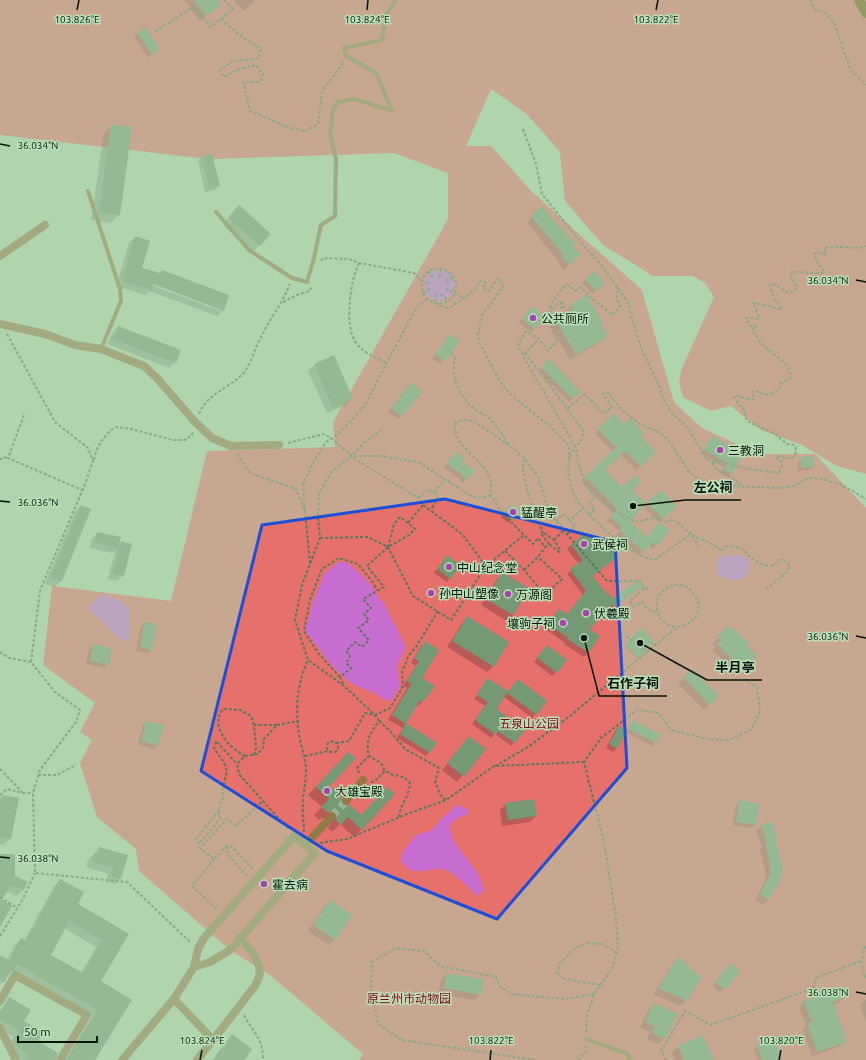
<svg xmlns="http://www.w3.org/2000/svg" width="866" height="1060" font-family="Ubuntu,'Noto Sans SC',sans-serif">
  <rect width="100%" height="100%" fill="#afd4ae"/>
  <!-- green -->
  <path fill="#e6716b" d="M0,0h866v474l-29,-8 -37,-22 -39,-14 -30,-24 -20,5 -28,-14 -4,-15 3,-14 32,-71 -9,-14 -12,-7h-40l-50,-31 -38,-44 -5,-49 -32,-37 -37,-26 -25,57h25l41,46 110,98 32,112 28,26 56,26h57l51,54v552h-507l4,-6 -93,-79 -40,-25 -91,-79 -3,-22 -39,-32 -17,-54 12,-23 -12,-8 15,-29 -52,-38 9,-79 119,15 36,-150 128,-4 -2,-25 115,-203v-46l-54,-20 -186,6 -208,-24z"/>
  <!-- water -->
  <g fill="#c96ed1">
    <circle cx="439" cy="285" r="15"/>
    <path d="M735,555l9,2 5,2 1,11 -4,2 1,3c-7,8 -24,5 -30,-1 2,-9 -4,-8 4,-18z"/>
    <path d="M338,562l10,1 20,18 17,25 21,41 -9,19 3,21 -9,14c-7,0 -11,-5 -17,-8 -10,-4 -20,-7 -28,-14 -16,-13 -28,-32 -41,-48l8,-30 12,-28z"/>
    <path d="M101,595l16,4 13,9v28l-1,3 -3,3 -5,-2 -34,-32z"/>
    <path d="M457,805l11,4v5l-11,4 -8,8 5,16 25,33 5,15 -7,6c-7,-7 -23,-23 -31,-26 -13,-4 -25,5 -38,-1 -3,-2 -6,-7 -8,-9l4,-10 12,-15 16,-5 10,-12z"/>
  </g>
  <!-- shadow -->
  <g fill="#0003" fill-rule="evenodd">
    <path d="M184,0h32l4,5 -20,16z"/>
    <path d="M236,0h19l-11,11 -10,-10z"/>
    <path d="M138,34l21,15 -11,8 -14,-20z"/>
    <path d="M112,125l19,3 -12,87 -8,8 -20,-3 13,-87z"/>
    <path d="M212,155l7,31 -4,4 -10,2 -7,-31 4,-4z"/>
    <path d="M541,207l31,40 8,7 -16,16 -6,-7 1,-1 -32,-40z"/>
    <path d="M233,213l37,21 -17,18 -30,-27z"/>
    <path d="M135,237l14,4 -8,28 18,5 3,-3 66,25 -5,14 -6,6 -68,-25 -4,4 -29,-9 13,-43zM149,282l72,27v2l-73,-27z"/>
    <path d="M594,272l9,11 -11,11 -10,-11z"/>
    <path d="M587,296l15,27 -2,2 6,11 -5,5 -31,19 -20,-35 5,-5 13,-7 -2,-3 5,-5z"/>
    <path d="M528,311l7,18 -4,3 -12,-9z"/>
    <path d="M118,327l57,35 -6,6 -62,-24 5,-11z"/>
    <path d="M447,339l11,3 -18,22 -8,-6z"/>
    <path d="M334,357l18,42 -6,6 -19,8 -19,-42 6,-6z"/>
    <path d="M549,361l30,31 -10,10 -31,-31z"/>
    <path d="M407,388l13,4 -22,27 -10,-7z"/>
    <path d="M614,415l10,10 15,11 16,16 -19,18 -16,-16 -16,16 18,19 8,2 -2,31 19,16 22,-7 -16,18 -5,-4 -9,10 -23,-20 3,-4 -12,-10 6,-8 -31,-31 31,-30 -18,-19z"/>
    <path d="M712,438l30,16 -11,19 -3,4 -8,-4 4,-5 -23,-15z"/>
    <path d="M454,455l7,7 6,17 -4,4 -19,-16z"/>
    <path d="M802,458l11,9 -4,3 -11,1v-9z"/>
    <path d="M661,491l14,15 -16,16 -15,-15z"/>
    <path d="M512,505l7,7 -11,11 -7,-6z"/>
    <path d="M81,506l-20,75 -6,6 -10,-3 30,-72z"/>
    <path d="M98,533l21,12 2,-2 2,32 -6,6 -9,-2 7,-28 -3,2 -22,-5 2,-9z"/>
    <path d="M571,545l48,10 -27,21 10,14 19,15 -4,3 -13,2 -16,20v22l-4,5 -20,-13 1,-1 -20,-14 10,-15 12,1 16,-20 -16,-21 12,-10 -12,-15z"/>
    <path d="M447,556l3,22 -3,4 -13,-9z"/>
    <path d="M503,574l25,15 -15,26 -6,6 -26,-16 16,-26z"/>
    <path d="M467,618l26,48 -6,6 -40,-25 15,-24z"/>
    <path d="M144,623l7,26 -3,4 -12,-2 5,-24z"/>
    <path d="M728,628l28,27 -19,19 -25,-24 4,-3 -4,-3z"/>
    <path d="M641,630l12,11 -16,17 -12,-11z"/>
    <path d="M425,643l-3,34v24l-4,5 -2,-1 -11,19 30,19 -9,13 -29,-18 6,-10 -15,-8 19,-32 -4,-2 13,-20 -5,-3 9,-16z"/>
    <path d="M93,645l15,19 -4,4 -18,-4 3,-15z"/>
    <path d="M547,646l9,26 -4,4 -18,-14z"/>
    <path d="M692,670l25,26 -13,14 -26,-26z"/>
    <path d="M488,680l20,12 10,-12 28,21 -14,17 -29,-22 -8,14 19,32 -3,4 -16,-12 -4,4 -19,-14 13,-18 -11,-7z"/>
    <path d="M633,721l27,14 -8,11 -27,-14 -8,16 -4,4 -7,-4 9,-17 4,-4 7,4z"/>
    <path d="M147,722l10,23 -3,4 -16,-5 5,-19z"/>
    <path d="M464,743l21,6 -28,33 -15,-12z"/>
    <path d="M341,761l-12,25 10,15 2,5 21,23 -8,8 -14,-13 -8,8 -4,-4 2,-3 -2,-6 -6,-1 -3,2 -5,-5 8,-8 -14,-12z"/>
    <path d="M2,796l8,43 -7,6 -3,-1v-46z"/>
    <path d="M740,801l15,23 -4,4 -18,-3 3,-20z"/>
    <path d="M506,804l30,12 -6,6 -28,4 -2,-16z"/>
    <path d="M761,826l13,10 -5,63 -6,6 -8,-5 10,-19 1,-6 -6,-26 2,-2 -6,-16z"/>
    <path d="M100,848l20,30 -6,6 -8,-2 2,-8 -22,-7 2,-7z"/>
    <path d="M0,855l14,21 12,6 -3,8 -7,6 -10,-5 -5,9 -1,25z"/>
    <path d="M60,880l17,24 51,30 -28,48 31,19 -37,59h-29l27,-44 -80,-45 -12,14v-29l7,4 7,-14 7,-7 3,2 30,-55zM64,928l32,19 -15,26 -32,-18z"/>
    <path d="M330,901l5,38 -6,6 -21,-14 16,-24z"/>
    <path d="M679,958l7,42 -6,6 -27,-12 20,-30z"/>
    <path d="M727,968l-3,21 -4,4 -8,-7z"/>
    <path d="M446,974l34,20 -5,6 -37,-6 3,-14z"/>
    <path d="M842,988l3,9 -5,5 -7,3 13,36 -6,5 -28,10 -9,-27 3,-3 -7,-19 5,-5z"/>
    <path d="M9,999l28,43 17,18h-32l-13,-8 -2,-4 6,-11 -13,-8v-19z"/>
    <path d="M866,999v23l-6,-17z"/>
    <path d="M654,1004l10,34 -6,6 -11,-5 3,-7 -10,-4 8,-18z"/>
    <path d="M233,1035l10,25h-31l13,-17z"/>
    <path d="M701,1036l12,24h-37l-4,-7 6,-6z"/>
    <path d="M758,1046l23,12 -3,2h-20l-4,-10z"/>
  </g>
  <!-- building -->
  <g fill="#759875" fill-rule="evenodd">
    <path d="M194,0h24l3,5 -15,11z"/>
    <path d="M145,27l15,22 -8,5 -15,-21z"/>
    <path d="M111,124l21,3 -12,88 -21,-3z"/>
    <path d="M212,154l8,32 -11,3 -7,-33z"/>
    <path d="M239,205l32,29 -11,12 -32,-28z"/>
    <path d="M541,206l35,38 -3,3 8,7 -11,11 -8,-8 2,-1 -33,-40z"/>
    <path d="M135,236l15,5 -8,27 18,5 2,-3 67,25 -5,16 -71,-27 -1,6 -30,-9z"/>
    <path d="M594,271l11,12 -9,8 -11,-12z"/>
    <path d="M587,295l16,28 -2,1 7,12 -32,19 -21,-36 18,-10 -2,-5z"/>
    <path d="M532,306l13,11 -10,12 -13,-10z"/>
    <path d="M118,326l63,24 -5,13 -63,-24z"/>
    <path d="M450,334l10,8 -16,19 -9,-7z"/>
    <path d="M334,355l19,44 -20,9 -19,-44z"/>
    <path d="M549,359l32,33 -8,7 -32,-32z"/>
    <path d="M411,383l11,9 -20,24 -11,-8z"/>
    <path d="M614,413l10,11 6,-6 14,15 -3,3 15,16 -15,15 -16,-16 -20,19 17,17 13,-12 6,6 -9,10 14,11 -16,20 17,15 12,-15 11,8 -12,15 -5,-3 -9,10 -25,-22 3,-3 -12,-10 7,-8 -32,-32 31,-30 -18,-18z"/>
    <path d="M712,436l32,17 -12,21 -9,-5 4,-5 -23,-15z"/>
    <path d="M457,452l8,6 -2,4 12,9 -7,9 -21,-17 7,-9 1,1z"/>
    <path d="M813,456l1,11 -13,1v-11z"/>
    <path d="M661,490l16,16 -14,13 -16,-17z"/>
    <path d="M512,504l9,8 -8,9 -9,-9z"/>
    <path d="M81,505l10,4 -29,72 -12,-2z"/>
    <path d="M588,531l14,19 9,-7 9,12 -27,21 10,13 10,9 25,-18 4,6 -22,17 2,2 -14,1 -18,24 10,6 -11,17 -22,-14 1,-1 -20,-14 11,-15 8,5 19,-23 -16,-22 13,-9 -12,-15z"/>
    <path d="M97,532l24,5 -2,11 -24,-6z"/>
    <path d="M121,541l11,3 -8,32 -11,-3z"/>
    <path d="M447,555l14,10 -10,14 -14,-10z"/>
    <path d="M502,572l28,17 -17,26 -27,-16z"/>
    <path d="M467,616l42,26 -15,25 -42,-26z"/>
    <path d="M144,622l13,2 -5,26 -12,-3z"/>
    <path d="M728,626l4,3 1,-1 16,15 -2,2 10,10 -14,14 -26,-25 4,-4 -4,-3z"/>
    <path d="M641,628l13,13 -15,17 -14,-13z"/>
    <path d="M425,641l14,9 -16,27v2l12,7 -12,16 -3,-2 -14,24 -14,-9 19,-31 -4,-3 12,-20 -5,-3z"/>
    <path d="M93,644l19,4 -3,17 -19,-4z"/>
    <path d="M547,645l20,15 -10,13 -20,-15z"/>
    <path d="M692,669l27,27 -9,9 -27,-28z"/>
    <path d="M487,678l21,13 -11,18 28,21 -10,13 -17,-12 -2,4 -21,-15 13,-18 -11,-7z"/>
    <path d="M518,679l29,22 -10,14 -30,-22z"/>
    <path d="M633,720l28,15 -4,8 -29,-14z"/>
    <path d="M146,721l18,4 -6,21 -17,-5z"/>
    <path d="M406,723l31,20 -7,10 -30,-19z"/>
    <path d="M619,726l8,4 -10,19 -8,-5z"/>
    <path d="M469,736l17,13 -22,28 -17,-14z"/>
    <path d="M348,752l8,6 -26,28 12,11 -1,4 1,4 4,1 4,-1 11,10 26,-28 8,7 -33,36 -14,-13 -7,8 -5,-5 1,-3 -2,-5 -4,-1 -3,2 -7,-6 8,-8 -13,-12z"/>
    <path d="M2,795l17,3 -8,41 -11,-2v-35z"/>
    <path d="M534,799l3,17 -29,4 -3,-17z"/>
    <path d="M739,800l20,3 -3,22 -20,-3z"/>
    <path d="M771,821l6,14 -2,1 8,35 -2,7 -12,22 -9,-5 10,-21 1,-5 -6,-27h2l-6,-17z"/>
    <path d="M99,847l29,8 -7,24 -10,-3 2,-8 -22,-7 3,-8 3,1z"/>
    <path d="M0,854h15v22l13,6 -4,8 -12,-5 -10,14 10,7 -12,21z"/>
    <path d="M60,879l24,13 -6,12 51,30 -28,47 31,19 -37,60h-29l32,-50 -81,-46 -2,6 -5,2 -6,11 -4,-3v-25l9,5 12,-22 5,3zM69,921l33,19 -19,33 -32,-18z"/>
    <path d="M330,900l22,15 -16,25 -23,-15z"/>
    <path d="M678,957l12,9 -1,2 13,9 -15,24 -29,-13z"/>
    <path d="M731,963l9,8 -15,19 -10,-8z"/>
    <path d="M446,973l38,6 -3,16 -37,-7z"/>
    <path d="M842,986l4,11 -13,5 14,40 -30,10 -10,-29 5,-1 -8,-21z"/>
    <path d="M9,997l22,13 -7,11 20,12 -6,8 20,12 -3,7h-28l3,-5 -15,-10 -2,-4 6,-10 -19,-12v-6z"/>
    <path d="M654,1003l23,11 -12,25 -13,-6 3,-7 -10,-4z"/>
    <path d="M232,1034l20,15 -8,11h-31z"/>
    <path d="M702,1035l12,25h-30l-6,-14z"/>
    <path d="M775,1039l7,19 -7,2h-13l-5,-15z"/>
  </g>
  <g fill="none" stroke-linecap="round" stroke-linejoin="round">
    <!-- street-tunnel -->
    <path stroke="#96b795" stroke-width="8" stroke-dasharray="8 4" stroke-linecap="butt" d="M332,816l14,-15"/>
    <!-- path -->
    <g stroke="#5c755b" stroke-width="2" stroke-dasharray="3 2" stroke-linecap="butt">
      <path d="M810,0l5,9 11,4 8,10 17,48 15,14"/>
      <path d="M221,19l12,-10 -9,-9"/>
      <path d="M155,32l38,-25 18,20 10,-8 15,13 25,18 -3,9 -25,2 -13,9 3,7 16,-8 17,-4 7,9 -3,8h-17l7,29 40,17 16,3 12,-7 4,-33 21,-28"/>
      <path d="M523,129l13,35 6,30 42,52 18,20 25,35 14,47 17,35 5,16 9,14 16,15 17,29 6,5 5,1 6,-2 20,7 37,5 3,-8 -1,-3 -5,-5 2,-1 13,3 4,-3 1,-8 -2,-3 -7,-1 -12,-10 -28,-13 -4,-13 -4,-3 -5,-8 4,-1 14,4 2,-1 -2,-8c9,0 14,7 23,1 4,-2 5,-4 5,-8l10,-6c4,-12 -19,-25 -27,-33 -4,-4 -8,-11 -11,-16l4,-1 -1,-2h-4l-5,-8 12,1 1,-2 -6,-14h3l24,6h2l-8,-11 -4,-13 4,-1 15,9 6,-3 2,-4 -5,-7 -1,-7 33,1v-2l-7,-9 -3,-8 2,-2 9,3v-7c3,0 6,-1 9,-1 11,-1 21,3 32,-1"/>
      <path d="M321,261l2,-3 26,1 10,4 55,10 8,8c-3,26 27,29 33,11 8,-21 -26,-35 -33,-11l8,3"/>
      <path d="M359,263c-9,19 -15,62 -3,80 6,9 22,16 31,20"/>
      <path d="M428,271l6,8"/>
      <path d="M439,277l2,-9"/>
      <path d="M446,281l8,-4"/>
      <path d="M446,289l19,9"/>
      <path d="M423,293l7,-5"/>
      <path d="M436,294l-2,6c4,6 10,7 16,8l24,-18 7,-10 5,3 -3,5 5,4 9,-13 7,6 -10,15 -11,13 -5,21 1,8 20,38 10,13 43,35 17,18v14"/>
      <path d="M441,294l6,6"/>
      <path d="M283,302l16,-8 11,-3 1,-4"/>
      <path d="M549,313l9,-10 6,-1 -4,4 2,3 4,-4"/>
      <path d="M7,334l48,88 33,26 5,13 -8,23 -45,107 -9,71 24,30 25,18 -4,12 -36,48 -7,23 2,80 92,9 64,61"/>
      <path d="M449,348l6,10c-5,18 4,39 20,51 5,4 11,6 15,10 8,7 13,17 18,25"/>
      <path d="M525,353l22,28 36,50c0,6 -2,12 -8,15l-52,-90 -5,-11 8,-14 13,8 9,12 9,-10c-12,-26 -11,-36 10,-57l8,7 5,-4 14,13 18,15 8,-8 -4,-13 2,-7"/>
      <path d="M524,354l15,-15"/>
      <path d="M568,408l17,-14 19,20 8,-7 -9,-13 2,-2 3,1 16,19 16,12 22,10 8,8 19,30 17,13 72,3 15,-2 15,-8 14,1 20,6 24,14"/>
      <path d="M199,414c7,-19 29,-26 43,-39 9,-10 12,-25 18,-36 9,-19 22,-35 30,-55"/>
      <path d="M24,415l-16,43 74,32"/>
      <path d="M288,443l36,-9 7,4 21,18 11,-12 21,-16"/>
      <path d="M237,454l13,19 46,16 9,22 5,52"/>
      <path d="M524,459l-1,12 5,22 15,41"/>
      <path d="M0,460l3,-3 5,1"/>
      <path d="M94,460c3,-15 9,-23 21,-33l16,2 42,11h12l7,-5 1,-3"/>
      <path d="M712,463l5,6 25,16"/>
      <path d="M434,492l11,-12"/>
      <path d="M490,494l13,20 30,30 5,-6 7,9 4,-3 -7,-9 2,-2 10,7 6,10 -1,2 -10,-8"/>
      <path d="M418,498l10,-8 6,2 4,5 -7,13"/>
      <path d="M583,508c-10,-9 -17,-33 -14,-47 0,-5 4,-10 6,-15 3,13 5,27 11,39 8,16 35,28 50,37l16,-4 16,4 5,-3 18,15 8,12"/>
      <path d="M305,511l-2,-27 10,-21 13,-21 12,-8 27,-28 10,-21 40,-75 12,-11"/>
      <path d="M589,515l6,-6 -6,-6 6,-6"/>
      <path d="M556,521l7,-7 7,6"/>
      <path d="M408,523l-8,-6 -6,7 -6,23 21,-12 6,-6 -7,-6 15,-18"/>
      <path d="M568,533l7,-7 -5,-6 13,-12c19,20 45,46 71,52l37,-26"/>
      <path d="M692,535l18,8 12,8 3,-4c5,-2 11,-1 16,2 5,2 6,5 10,8 8,7 21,14 28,3h5l4,3 1,5c-4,8 -18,17 -25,23"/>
      <path d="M320,538l48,-1 20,10 25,49 38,24 35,-54 -24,-32 -39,-29 -5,-7 -66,-41"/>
      <path d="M554,540l10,-10"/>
      <path d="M505,551l19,19 21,25 17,-16 -24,-22"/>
      <path d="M486,566l38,-31"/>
      <path d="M524,570l14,-13 7,-10"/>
      <path d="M644,588l-14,13 4,6 8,-5 6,8 9,2"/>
      <path d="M626,636l21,16"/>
      <path d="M0,652l9,6 22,4"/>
      <path d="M340,677l-21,-23 -15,-23 6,-31 12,-31 17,-11 19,6 14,17 5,9"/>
      <path d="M343,684l-3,-7 11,-9 -5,-5 4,-7 -4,-5 9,-9 7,5 7,-7 -11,-12 11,-8 -5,-6 7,-6 -8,-9 21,-12 -17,-21 21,-19"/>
      <path d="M379,721l10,9 16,19 34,19 -4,14 6,14 5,4"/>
      <path d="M336,743l13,-2 16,-28 10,2 15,-7 10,-16 3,-7 -1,-13 7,-17 7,-8 22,-36"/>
      <path d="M254,755l2,-7 -2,-23h23"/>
      <path d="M245,756c-16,-8 -36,-30 -22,-47l17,1 11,6 3,9"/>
      <path d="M305,756l23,-5c4,2 11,2 10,-5 -1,-8 -15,-6 -10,5"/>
      <path d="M495,766l33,-19 43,-32 106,-88c45,-7 10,-63 -16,-34 -8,10 -4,26 7,32 2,1 6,1 9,2"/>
      <path d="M0,769l22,23"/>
      <path d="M359,773l-2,-5 12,-12"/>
      <path d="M38,775h19l19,-10"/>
      <path d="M371,782h3l11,-11"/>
      <path d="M0,795l7,-6 16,4h10"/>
      <path d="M219,810l-23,29 3,5 21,-25 -1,-9 4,-13 1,-14 3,-12 -3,-9 -10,-13 2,-8 21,23"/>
      <path d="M399,817c1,-12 11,-23 11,-34l-7,-6 -10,-2 -8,-4 -4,-8 -12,-7c-4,-16 1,-22 10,-35l-4,-6 -32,-30 -35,-25 -13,-40 7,-35 18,-47 -2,-21 1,-24 13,-22 20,-15h29l37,6 53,34 10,2 8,-2c12,-33 -37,-43 -34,-72l3,-3 8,-1 9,2 34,23 15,13 14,18 11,35 7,10 51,60h33l4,7 6,1"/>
      <path d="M288,829l-49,-55 -2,-10 8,-8 13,-2 6,-8 -1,-6 14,-15 22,-4"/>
      <path d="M304,832c0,-9 -2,-19 -1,-28 0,-11 3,-22 3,-34 0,-12 -5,-23 -7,-35 -4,-26 -2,-52 9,-75"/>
      <path d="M320,843l27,-4 60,-25 39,-14 48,-34 90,-4"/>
      <path d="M226,846l1,7 20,23"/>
      <path d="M214,859l-22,27 25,24"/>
      <path d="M253,869l-21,-22 -6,-1 -12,13 -14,-11 27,-29 9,7 27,-25"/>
      <path d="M0,897l17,11"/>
      <path d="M0,936l23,-37 12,-26"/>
      <path d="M865,978c-4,-14 -5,-19 1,-33"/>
      <path d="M600,985l-36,-6 -7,-5 3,-11 14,-14 14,-6 15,1 14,9"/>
      <path d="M816,993l-2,-5 2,-10 45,-17"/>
      <path d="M244,1015c9,18 19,22 19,45"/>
      <path d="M586,1032l1,-16 7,-22 18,-25 6,-20 -2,-31 -12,-76 -20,-80 17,-24 36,-28 22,3 12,17 36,9 22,1 23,-11 8,-18 -3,-23 -12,-9"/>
      <path d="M535,1060l-133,-20 -24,-16 -7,-36 1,-26 24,-14 28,3 16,15 56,11 4,10 12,7 51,5 31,-5"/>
      <path d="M578,1060l8,-8v-6"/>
      <path d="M666,1060l-5,-9 24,-40 26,14 103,-37"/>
    </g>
    <!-- lane -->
    <g stroke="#927a46" stroke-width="4">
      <path d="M88,191l32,98 1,12 -20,48"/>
      <path d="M216,212l33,38 43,28 15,4 6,-20 8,-37 14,-9 1,-57 -6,-25 3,-25 5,-7 17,-3 37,12 -16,-38 -30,-17 -2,-8 38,-8 4,-25 10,-15"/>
      <path d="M586,1039l40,14 5,7"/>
    </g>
    <!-- street -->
    <g stroke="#927a46" stroke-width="8">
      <path d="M0,256l45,-31"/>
      <path d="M0,324l45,10 30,11 26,4 43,17 12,11 40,46 16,15 19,8 48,-1"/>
      <path d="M346,801l17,-21"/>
      <path d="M294,836l21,17 -85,97 -20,12 -16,5 4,-18 6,-11z"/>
      <path d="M305,845l27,-29"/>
      <path d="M174,999l39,41 -16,20"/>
      <path d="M0,1001l15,-26 72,40 -27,45"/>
      <path d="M0,1028l16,32"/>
      <path d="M213,1040l42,-54c1,-3 3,-6 4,-9 4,-14 -10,-29 -19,-39"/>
      <path d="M122,1060l52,-61 20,-32"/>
    </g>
    <!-- secondary -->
    <path stroke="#725409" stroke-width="10" d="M859,0l7,13"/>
  </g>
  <!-- marked area -->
  <path d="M0 0H866V1060H0ZM445,499l170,43 12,226 -130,151 -170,-68 -126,-80 61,-246z" fill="#afd4ae" fill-opacity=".55" fill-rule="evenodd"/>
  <path fill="none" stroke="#1d4ed8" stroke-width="3" stroke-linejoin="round" d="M445,499l170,43 12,226 -130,151 -170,-68 -126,-80 61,-246z"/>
  <!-- ticks -->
  <path fill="none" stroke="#061306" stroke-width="1.5" d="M77,10l2,-10M367,10l1,-10M656,10l2,-10M0,144l10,2M856,280l10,2M0,501l10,1M856,636l10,2M0,857l10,1M856,992l10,2M200,1060l2,-10M490,1060l1,-10M779,1060l2,-10"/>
  <!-- markers -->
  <g fill="#a444ac" stroke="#bbe1ba" stroke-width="1.5">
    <circle cx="533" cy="318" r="4"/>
    <circle cx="720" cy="450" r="4"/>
    <circle cx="513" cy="512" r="4"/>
    <circle cx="584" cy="544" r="4"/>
    <circle cx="449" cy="567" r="4"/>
    <circle cx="431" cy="593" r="4"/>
    <circle cx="508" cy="594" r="4"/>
    <circle cx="586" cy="613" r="4"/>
    <circle cx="563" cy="623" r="4"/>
    <circle cx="327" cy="791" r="4"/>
    <circle cx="264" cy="884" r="4"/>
  </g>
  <g text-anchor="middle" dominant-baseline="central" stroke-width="3" stroke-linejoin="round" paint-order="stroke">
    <!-- poi labels -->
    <g font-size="12" fill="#061306" stroke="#bbe1ba" text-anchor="start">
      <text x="541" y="318">公共厕所</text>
      <text x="728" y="450">三教洞</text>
      <text x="521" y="512">猛醒亭</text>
      <text x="592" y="544">武侯祠</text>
      <text x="457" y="567">中山纪念堂</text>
      <text x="439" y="593">孙中山塑像</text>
      <text x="516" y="594">万源阁</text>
      <text x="594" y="613">伏羲殿</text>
      <text x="555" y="623" text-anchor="end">壤驹子祠</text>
      <text x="335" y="791">大雄宝殿</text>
      <text x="272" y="884">霍去病</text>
    </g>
    <!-- park labels -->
    <g font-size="12" fill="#860013" stroke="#bbe1ba">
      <text x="529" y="723">五泉山公园</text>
      <text x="409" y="998">原兰州市动物园</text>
    </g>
  </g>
  <g font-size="10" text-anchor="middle" fill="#061306" stroke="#bbe1ba" stroke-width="3" stroke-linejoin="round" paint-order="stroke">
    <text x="367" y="23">103.824°E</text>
    <text x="656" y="23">103.822°E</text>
    <text x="77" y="23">103.826°E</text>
    <text x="38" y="149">36.034°N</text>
    <text x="828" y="284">36.034°N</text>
    <text x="38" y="506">36.036°N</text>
    <text x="828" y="640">36.036°N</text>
    <text x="38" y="862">36.038°N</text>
    <text x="828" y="996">36.038°N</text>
    <text x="202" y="1044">103.824°E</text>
    <text x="491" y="1044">103.822°E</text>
    <text x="781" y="1044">103.820°E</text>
  </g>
  <!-- callouts -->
  <path fill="none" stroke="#061306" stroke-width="1.5" d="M633 506L686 500H741M640 643L707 680H762M584 638L599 696H667"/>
  <g fill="#061306" stroke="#bbe1ba" stroke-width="1.5">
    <circle cx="633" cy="506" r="4"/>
    <circle cx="640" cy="643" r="4"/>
    <circle cx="584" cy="638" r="4"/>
  </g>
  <g font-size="13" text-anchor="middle" font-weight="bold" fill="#061306" stroke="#bbe1ba" stroke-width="3" stroke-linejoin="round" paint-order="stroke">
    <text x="713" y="492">左公祠</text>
    <text x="735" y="672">半月亭</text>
    <text x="633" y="688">石作子祠</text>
  </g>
  <!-- scale -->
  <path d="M18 1036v6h79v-6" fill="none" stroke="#061306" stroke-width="2"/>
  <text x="24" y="1036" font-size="12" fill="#061306" stroke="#bbe1ba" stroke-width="3" paint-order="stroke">50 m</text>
</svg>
